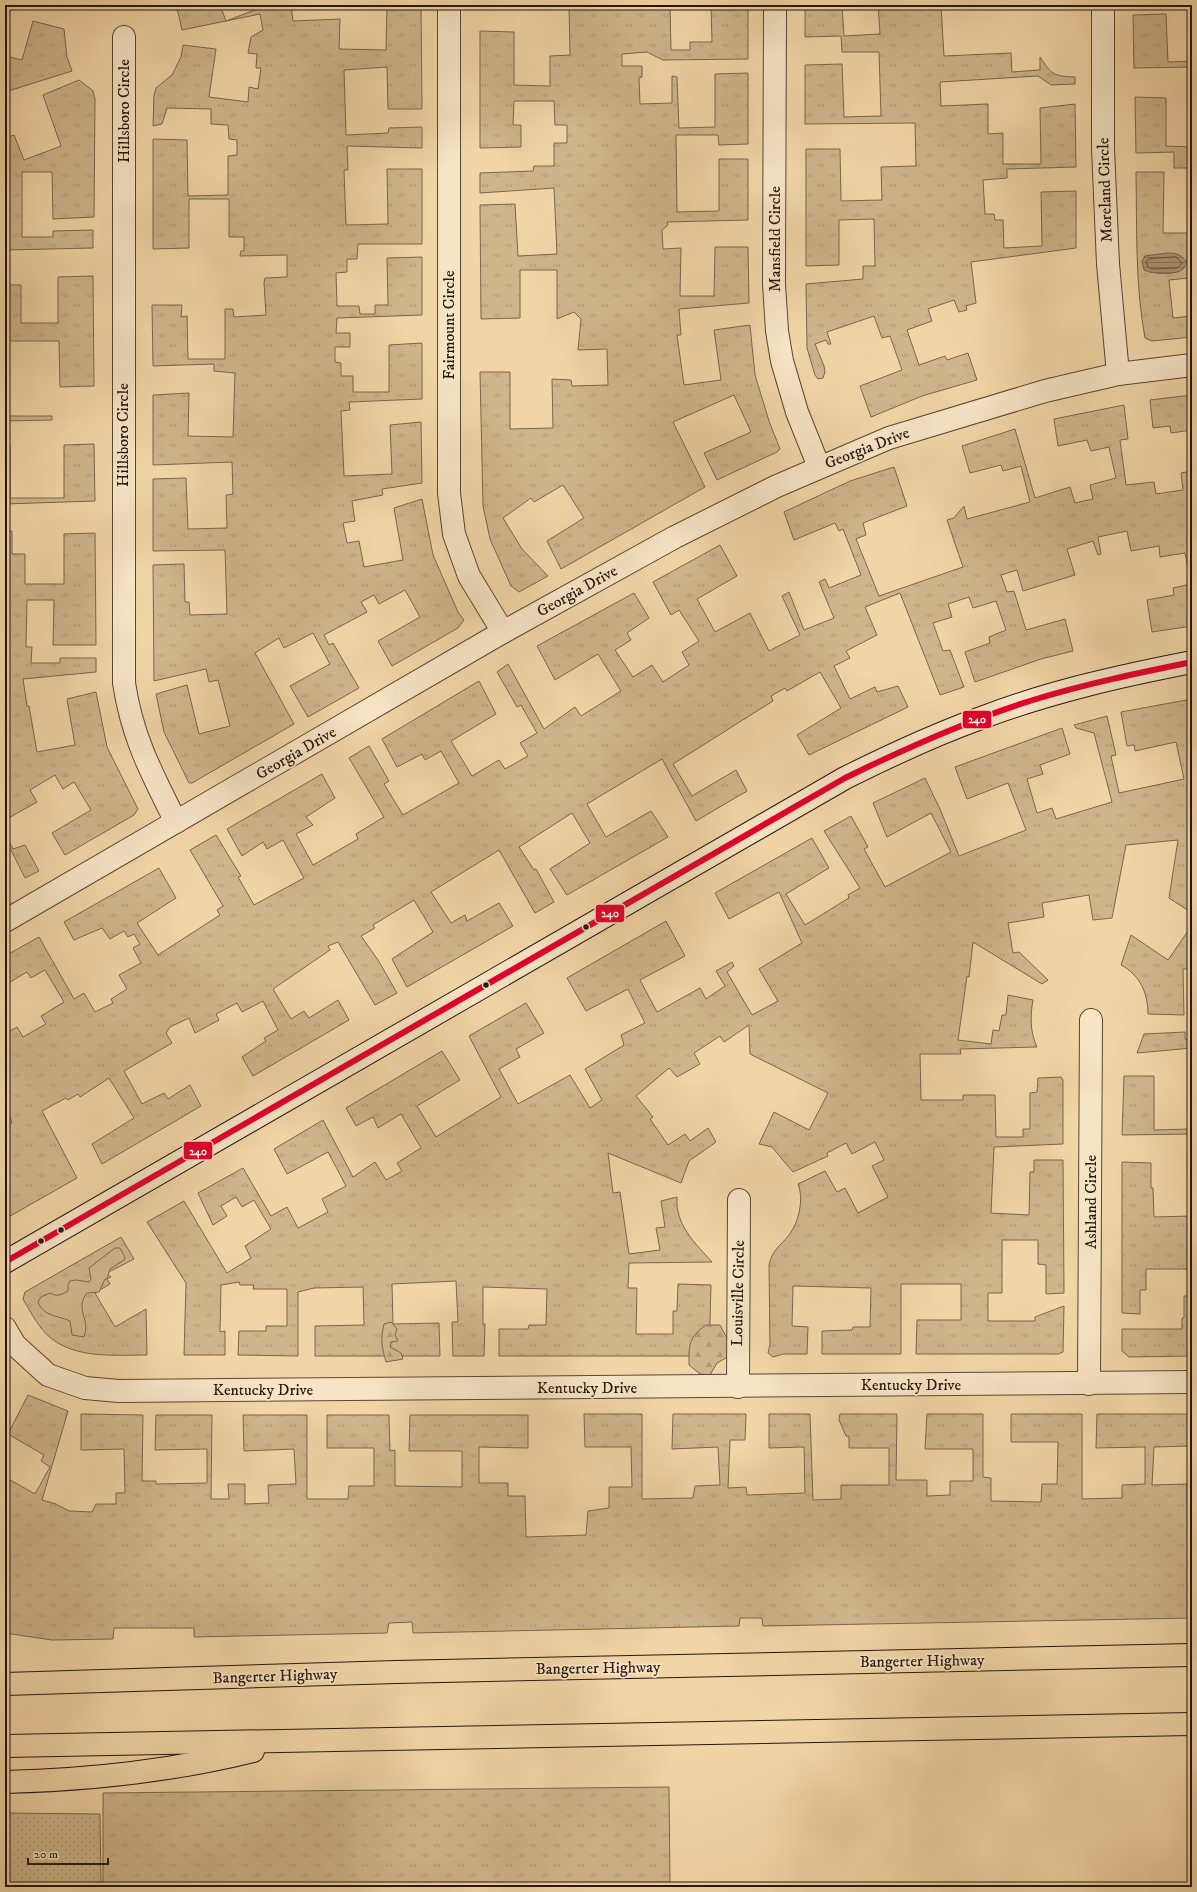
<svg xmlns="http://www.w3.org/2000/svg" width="1197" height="1892" font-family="'IM FELL DW Pica',serif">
  <defs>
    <pattern id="grass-tufts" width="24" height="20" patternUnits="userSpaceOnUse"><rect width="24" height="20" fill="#cfb58c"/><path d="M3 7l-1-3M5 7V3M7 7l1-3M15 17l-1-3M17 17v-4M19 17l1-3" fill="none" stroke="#b29b77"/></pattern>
    <pattern id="forest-firs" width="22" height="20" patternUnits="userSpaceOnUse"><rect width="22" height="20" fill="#cfb58c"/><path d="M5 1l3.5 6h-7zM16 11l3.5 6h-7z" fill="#b29b77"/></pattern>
    <pattern id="park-dots" width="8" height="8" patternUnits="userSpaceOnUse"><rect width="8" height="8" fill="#cfb58c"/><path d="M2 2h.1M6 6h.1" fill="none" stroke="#b29b77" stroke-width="1.8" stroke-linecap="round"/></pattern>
    <pattern id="water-rules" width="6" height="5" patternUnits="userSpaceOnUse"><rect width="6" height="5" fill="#ac9471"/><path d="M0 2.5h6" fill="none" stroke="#8c785b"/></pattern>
  </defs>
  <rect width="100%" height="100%" fill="#f1d5a6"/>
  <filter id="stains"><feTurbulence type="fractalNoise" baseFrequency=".005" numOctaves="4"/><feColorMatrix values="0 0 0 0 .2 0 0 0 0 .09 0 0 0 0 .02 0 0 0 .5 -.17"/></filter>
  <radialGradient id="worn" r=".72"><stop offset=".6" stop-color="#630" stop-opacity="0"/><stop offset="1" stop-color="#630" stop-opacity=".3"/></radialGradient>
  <!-- grass -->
  <g fill="url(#grass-tufts)" stroke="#7b664c">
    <path d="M173,5h47l6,16 34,-13 -1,-3h32l2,16 47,-2 -1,30 47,1 1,-45h34l1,104h-34l-1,-42 -43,3 2,65 42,-2 1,-5 33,-1v21l-75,-2 1,24h-4l2,55 42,-1 -1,-55h35v75h-64l-1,15h-10v13l-11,1 1,33h22l1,8h15v-9h13l-1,-47 35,-1v58l-85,3 -1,15h14v14h-15v15l6,1v13h12v16h36v-47l33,-2v56l-73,3 1,8 -9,1 3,65 48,-2 -2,-49 31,-3 1,61 -40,6 1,6 -31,6 3,20 -12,2 4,20 12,-2 5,26 39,-7 -9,-52 28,-9 11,56 25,57 6,8 -6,8 -66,38 -14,-25 42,-24 -15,-27 -26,14 -5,-9 -13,7 6,10 -43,23 5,10 4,-2 26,45 -51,29 -18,-31 40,-22 -17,-31 -29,15 -5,-10 -24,15 39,71 -102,59h-3l-25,-51 -8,-38 31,-9 12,49 31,-8 -12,-46 -9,2 -3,-13 -52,12 -1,-116 31,-1 1,38h4l1,13 37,-1 -2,-64 -72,1v-72l33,-1 2,51 39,-1 -1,-33 7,-1 -1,-32 -79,3v-70l36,-2 -1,43 45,1 2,-64 -21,-2v-7l-61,2 -1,-61h30l-1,12 6,-1 1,43h37v-50h8l1,8 32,-2 -2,-32 1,-5 22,-1v-22l-47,1 1,-5h3v-14h-15v-38h-40v49l-36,1v-110l34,1 1,56 40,-1v-39l9,-1v-15l-8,-1 -1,-14 -17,-1v-15l-44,-1 -5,16 -9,2 1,-30 2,-8 16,-13 9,-18 2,-12 33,4 -7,48 39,5 1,-15 9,2 3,-21h-5l1,-14 -9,-1 3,-16 12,-7 -3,-16 -78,16 -4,-18z"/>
    <path d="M516,5h154l1,45h19v-8h22l-1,-37h37v54l-85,1 -16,-8 -25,2v12h20v11l-3,1 1,26 32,-1v-27l5,1 2,51 36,-1v-53l33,-1v71l-29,1 -1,-10h-42l1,77 42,-1v-52h29v61l-81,2 1,3 -6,5 1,19 18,-1 -1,48h34l1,-49h33l1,56 -70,6 2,26h-4l7,50 37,-5 -7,-50 36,-5 5,50 14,46 11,28 -3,3 -60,28 -13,-27 47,-21 -17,-37 -61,27 32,65 -144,82 -14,-28 37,-23 -21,-33 -29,17 -3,-4 -28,20 19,31 26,27 -29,16 -8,-6 -21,-47 -7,-33 -3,-134h30v57l43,-1 -1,-49 19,1 1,6 36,-1 -1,-36 -29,1 3,-31 -7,-7 -17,7v-49h-37v48l-39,1 -1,-114 35,-1 3,52 39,-2 -3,-66 -74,5v-20l53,-2 1,-5h20v-23h13v-18h-12l-1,-24h-40l-1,24h8v22l-41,1v-117l34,1v53l36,1v-30l20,-1 -1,-49z"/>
    <path d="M805,5h37l2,31 36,-2 -2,-29h63l3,51 67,-3 1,19 28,-2v-13c12,18 13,19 35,20v7l-24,1 -13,-9 -98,6 1,24 47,-2v30l15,-1v31h38l-1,-56 35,-4 1,63 -69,2v9l-24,2 2,34h9l1,6h8l1,28 38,-2 -1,-54 35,-1v57l-105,14 5,41 -10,3 1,4 -8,2 -5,-12 -26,9 4,12 -25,9 12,35 26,-9 2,4 21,-7 9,27 -55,16 -51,21 -11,-31 42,-16 -12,-34 -8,2 -8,-22 -47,16 4,12h-3l-2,-4 -11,4 9,22 1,6 -2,6 -5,1 -3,-4 -8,-27 -1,-64 57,-5v-13h12l-1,-47 -35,1v45l-33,1v-117h34l1,52 41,-1 -1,-33 35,-1 -1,-43 -110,1v-59l37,-1 2,53 37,-1 -2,-64h-37l-1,-16 -36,1z"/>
    <path d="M1166,14l2,48 24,-1v6l-58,1 -1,-53z"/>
    <path d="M33,21l31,8 3,28 5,14 -67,21v-9l4,-1 -4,-14v-12l17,4z"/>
    <path d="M79,80l14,11 2,8 -1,118 -41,2 -1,-47h-30v65h31v-6l40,-1v18l-88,2v-112l9,-3 10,25 37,-14 -18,-51z"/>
    <path d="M1135,97l31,1v48l26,1v21h-18v-16l-38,1z"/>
    <path d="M1136,172h28l-1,61h29v9h-5l2,36 -20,2 4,38 19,-2v21l-40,4 -7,-3c-10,-54 -8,-111 -9,-166z"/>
    <path d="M93,276l1,110 -34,1 -1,-46h-51l1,75h43v4l-47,1v-136h16v38h37v-46z"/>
    <path d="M1192,395v35l-21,3 -1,-7 -17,2 -3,-28z"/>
    <path d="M1124,405l4,34 -8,1 6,45 28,-3 2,12 27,-4 -2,-17 11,-2v155l-40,6 -5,-32 27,-5 -1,-7 18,-4 -6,-31 -25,4 -1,-11 -28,5 -4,-20 -29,6 3,17 -3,1 -5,-14 -26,8 8,26 -52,16 -6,-21 -16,5 6,17 7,-1 12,39 39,-11 8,32 -32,8 -66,23 -10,-30 25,-9 -1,-6 17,-7 -10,-29 -23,7 -4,-11 -21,7 4,13 -19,6 10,28 7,-1 14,37 -24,8 -40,-102 -35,14 12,28 -31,16 4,7 -16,8 16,33 25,-12 2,5 21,-6 10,21 -99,48 -12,-20 44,-27 -21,-36 -33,19 -2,-3 -14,8 2,5 -100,63 19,32 44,-26 11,21 -51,30 -34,-62 -75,45 19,33 45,-26 17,26 -101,58 -17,-26 40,-26 -18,-30 -53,34 15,23 2,-1 18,33 -19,11 -36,-63 -68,42 20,31 14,-8 2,6 32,-18 14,23 -106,61 -15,-28 41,-27 -19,-32 -41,25 2,3 -14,8 17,24 19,33 -22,12 -37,-63 -10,4 2,4 -57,39 18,30 13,-8 5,7 29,-18 11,20 -96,56 -11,-19 24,-16 -2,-3 14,-8 -15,-29 -21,11 -5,-9 -21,11 3,6 -24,13 -6,-15 -19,9 -4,6 6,10 -48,28 18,33 22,-11 4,6 22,-14 11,21 -99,58 -10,-20 42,-26 -25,-40 -29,19 -2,-3 -10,6 -2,-2 -24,13 35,67 -72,41v-95l7,-1 -7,-23v-66l12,-7 6,10 23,-13 -5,-8 23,-14 -19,-32 -14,8 -4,-6 -22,13v-29l34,-19 35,62 10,-6 11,19 18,-9 -2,-4 16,-10 -8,-14 22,-12 -8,-15 7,-4 -6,-10 -6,3 -4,-6 -14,8 -8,-11 -28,12 -10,-18 95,-54 17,30 -39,25 21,32 62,-40 -3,-5 6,-4 -33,-56 26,-15 25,41 -3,1 16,28 50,-27 -21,-38 -16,9 -4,-7 -21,14 -15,-27 95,-55 13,24 -29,19 7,8 -17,9 17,31 45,-26 -2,-5 28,-17 -35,-59 20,-12 20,35 -5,3 19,31 56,-32 -18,-32 -16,9 -3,-6 -25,13 -15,-28 97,-58 17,33 -45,27 21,35 27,-16 6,9 23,-13 -8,-13 17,-10 -16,-28 -4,2 -20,-35 11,-8 36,65 31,-22 6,9 40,-25 -23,-37 -43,26 -18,-34 97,-53 15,25 -22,15 4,7 -16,10 18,27 19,-12 11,17 26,-17 -7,-13 17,-11 -20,-31 -8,5 -18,-33 67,-37 17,31 -40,23 18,33 35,-19 19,38 31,-16 -18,-39 7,-4 15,38 30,-12 -15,-36 6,-3 4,9 32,-13 -18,-46 -4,2 -4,-8 -41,17 -10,-28 66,-31 44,-14 13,39 -44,17 3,12 -10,4 23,57 84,-29 -16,-47 7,-2 10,-12 3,13 63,-17 -9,-36 -18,5 -2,-6 -31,8 -8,-27 53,-17 20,69 35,-11 5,16 18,-4 -3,-14 26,-7 -7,-31 -18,4 -4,-11 -29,6 -4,-27z"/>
    <path d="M94,444l1,57 -90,3v-59h5v53h54v-53z"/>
    <path d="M12,531v23h13v30h39v-50l31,-1 1,112h-43l1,-45h-27l-1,47h6l-1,16h29v-5h36v14l-73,7 4,27h2l8,46 38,-7 -8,-46 29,-7 11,55 31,62 -4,6 -69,40 -13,-22 39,-23 -17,-28 -11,7 -8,-14 -25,15 7,12 -32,18v-288z"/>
    <path d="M1192,699v214l-23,-15 9,-58 -52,5 -14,73 -19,2 -4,-25 -47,8 2,14 -36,6 5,30 6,-1 29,28 -6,4 -69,-42 -4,35 -2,-1 -9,64 33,4 2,-14 6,1 3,-16h4l2,-20 25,5c-3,16 -3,32 4,47l-77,2 1,5h-41l1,46h42v-5h32l1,42h27v-8h7v-36l7,-1 1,-14 23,-1 2,3v64l-69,3 -3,66 38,2 1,-43h4v-12h29l1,133 -18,1v-29l-8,-1v-24h-36v53h-14v28h47v-4l29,-11 -1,46 -5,2h-142l1,-34h44v-36h-60v70h-79v-23l30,-1 1,-3h17l1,-39 -78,-2 -1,40 16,1 -1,27h-24l-10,3 -5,-4 2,-9 -1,-79c4,-17 10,-17 20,-30 10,-13 15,-36 9,-51l27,-13 12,21 8,-4 13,25 30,-16 -16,-31 12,-6 -9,-18 -23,12 -6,-11 -19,10 1,3 -35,16 -21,-25 -13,-3 15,-32 35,18 19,-37 -78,-39 -1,-29 -25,17 -4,-6 -26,17 6,11 -23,13 -8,-9 -33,28 17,21 -3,2 18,26 17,-11 5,7 18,-13 8,14 -27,19 -8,22 -73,-30 5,40 7,-1 9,62 31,-4 -4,-22 9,-1 -4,-26 16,-4c-2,28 18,46 35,65l-83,1 -1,25h9l-1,46h37v-23h4l1,-27 33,1 -2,71h-210v-27h29l1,-4h17l1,-36 -64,-2v37h2l-1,32h-31l-1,-34h6l-2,-41 -64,3 1,40 46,-1 1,33h-125v-30l49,-1 -1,-38 -49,1 -16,4v64l-60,-1 1,-24h27v-5h21v-37h-34l1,-4h-14l-1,-3 -18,3 -1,47 5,-1v24h-41l2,-72 -39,-61 37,-21 43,72 24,-15 -6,-12 26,-17 -17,-29 -12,7 -6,-10 -15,9 6,10 -14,9 -15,-32 45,-25 28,48 16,-9 11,21 30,-16 -6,-13 24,-13 -18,-34 -41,22 -13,-25 49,-29 30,57 22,-15 11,18 16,-9 -5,-8 24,-15 -20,-34 -23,14 -5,-11 -17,9 -10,-18 96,-57 18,29 -43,26 19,31 65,-40 -32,-61 57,-33 18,30 -28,16 4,8 -21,12 19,35 52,-29 20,33 12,-8 -17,-31 39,-24 -3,-10 24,-12 -17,-34 -42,22 -19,-33 99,-57 19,35 -45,24 17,32 43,-24 6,11 19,-13 -9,-15 16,-9 2,4 -7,6 25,43 26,-14 -19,-32 43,-26 -23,-51 -50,27 -14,-26 97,-55 17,30 -43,26 19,31 44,-27 -1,-3 12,-7 -36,-57 27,-15 17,31 -4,2 21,38 66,-35 -20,-39 -44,24 -14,-34 52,-25 15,31 19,47 67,-26 -18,-47 -41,16 -12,-32 107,-39 8,26 -30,11 3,9 -16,5 10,34 15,-5 4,11 56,-17 -18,-69 -18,-5 -2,-3 33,-9 9,39 -5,1 8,37 65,-14 -8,-37 -41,9 -1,-6 -7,1 -6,-34z"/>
    <path d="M5,833l8,16 12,-4 14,26 -14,7 -20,-40z"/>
    <path d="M1192,920v49h-9l1,46 -36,-1c0,-21 -8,-39 -27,-49l10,-30 37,25 22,-32 -3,-3z"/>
    <path d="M1185,1032v7h7v9l-55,5 7,-19z"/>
    <path d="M1124,1076h30v54l37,-1v-53h1v58l-70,1z"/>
    <path d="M1122,1162l29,1v25h2l1,29 38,-1v53h-46v21h-6v24l-18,-1z"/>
    <path d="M121,1237l13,22 -27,14 4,4 -4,2 3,5 -15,9 20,34 31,-18 1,46c-37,0 -81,5 -106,-27 -7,-9 -12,-19 -18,-29l2,-7z"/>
    <path d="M1184,1296h8v60l-63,1 -7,-6v-22h60v-11h2z"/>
    <path d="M28,1395l40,16 -26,89 14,4 13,7 23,1 4,-8h20v-11h9l-1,-44 -43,1v-36l62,1 -1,66h14v3l51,-1v-34l-52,1 1,-35h56l-1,84h18l-1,-15h17v20l24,-1 -1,-18 28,-1 -2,-35 -50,2 -1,-36h64v84h41l1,-13h25v-38h-47v-33h62l1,36 5,-1v36l67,1v-36h-53l1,-36h118v33l-49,-1v36h29v13h17l1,41 60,-2 2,-24 21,-3v-21h23l-1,-40h-46l-1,-33h58v85l51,-1 2,-12 25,-1 -2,-38 -46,2 1,-35h73l-1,26h-15l-2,48 18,-1 1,8 58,-2 -1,-46 -35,1v-34h41l3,86 28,-1v-14h48v-37h-40v-12h-3l-7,-16 1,-6h57l-1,66h31v16l23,-1v-14h23v-32h-48l2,-35h56v63l8,1v23l50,1 1,-18h15l1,-42h-47v-28h71v85l40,-1v-13l23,-1v-37l-49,1 1,-34h95v32l-38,1 -2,38 35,-1v21h5v113l-429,8 -1,-8h-22l-1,8 -326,7 -1,-11 -23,1 -2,10 -193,4v-9h-80l-1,11 -61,1 -47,-7v-156l30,17 15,-27 -9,-6 3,-6 -36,-21z"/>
    <path d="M669,1787l1,100h-567v-94z"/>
  </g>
  <!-- forest -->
  <g fill="url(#forest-firs)" stroke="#7b664c">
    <path d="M391,1322l6,7 -2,6 3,6 -7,1 -1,5 11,6 2,6 -17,3c-4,-15 -6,-21 -2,-38z"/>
    <path d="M706,1325h14l8,15 2,11 -4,7 -9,5 -7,12 -10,-1 -11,-9c0,-20 -1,-27 17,-40z"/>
  </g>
  <!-- park -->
  <path fill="url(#park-dots)" stroke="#7b664c" d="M5,1813l95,1 1,73h-96z"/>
  <!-- garden -->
  <path fill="#cfb58c" stroke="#7b664c" d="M115,1248h5l5,9 -1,3 -14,9 -3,10h-2l-6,13 -12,1c-13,16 4,26 -3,44l-12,-2 -2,-14c-13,-6 -26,-4 -32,-19l3,-5 9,-4c7,4 11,2 18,-2v-6l2,-4 6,-1 13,2 2,-3 -2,-11z"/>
  <!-- water -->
  <path fill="url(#water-rules)" stroke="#776248" d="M1167,253c10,0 13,1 20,9 -1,2 -2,5 -3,6 -6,8 -33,6 -40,2l-2,-9 3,-5z"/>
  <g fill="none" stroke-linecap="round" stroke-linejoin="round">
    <!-- shore -->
    <path stroke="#6a553e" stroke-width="1" d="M1176,257l6,6 -5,5 -26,1 -3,-2 -2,-5 3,-3z"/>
    <!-- street casing -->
    <g stroke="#5a4632" stroke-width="24">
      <g id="street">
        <path d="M449,5v488l5,41 15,42 34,56"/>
        <path d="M775,5l-1,279 3,47 5,30 15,51 22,55"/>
        <path d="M1103,5v143l5,116 10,110"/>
        <path d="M124,37v646c8,54 28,91 52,139"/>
        <path d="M5,921l498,-289 172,-95 102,-51 112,-48 156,-47 73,-17 74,-9"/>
        <path d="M5,1328l10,17 33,30 37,13 34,3 1073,-9"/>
        <path d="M1089,1384l2,-364"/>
        <path d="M738,1387l1,-187"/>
      </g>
    </g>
    <!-- secondary casing -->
    <g stroke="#27160b" stroke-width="24">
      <path id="secondary" d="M5,1262l840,-484c44,-22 89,-43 136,-60 68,-26 139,-42 211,-56"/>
    </g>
    <!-- highway casing -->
    <g stroke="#27160b" stroke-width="24">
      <g id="highway">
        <path d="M5,1684l391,-12 796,-17"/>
        <path d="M5,1746l1187,-22"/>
        <path d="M5,1782c84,-2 167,-11 248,-31"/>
      </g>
    </g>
    <!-- street -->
    <use href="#street" stroke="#f6e4c5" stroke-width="22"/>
    <!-- secondary -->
    <use href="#secondary" stroke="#f6e4c5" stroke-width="22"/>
    <!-- highway -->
    <use href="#highway" stroke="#f1d5a6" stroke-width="22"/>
    <!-- bus-1 casing -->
    <g stroke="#f6e4c5" stroke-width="9">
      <path id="bus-1" d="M5,1262l840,-484c61,-30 123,-58 188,-78 52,-16 105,-27 159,-38"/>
    </g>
    <!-- bus-1 -->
    <use href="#bus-1" stroke="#e4002b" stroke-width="6"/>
  </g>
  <!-- markers -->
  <g fill="#27160b" stroke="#f6e4c5" stroke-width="1.5">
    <circle cx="586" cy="927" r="3.5"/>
    <circle cx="486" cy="985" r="3.5"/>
    <circle cx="61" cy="1230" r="3.5"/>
    <circle cx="41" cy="1241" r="3.5"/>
  </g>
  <g text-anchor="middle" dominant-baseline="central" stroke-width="3.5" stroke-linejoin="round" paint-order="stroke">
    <!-- street labels -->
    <g font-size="16" fill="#27160b" stroke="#f6e4c5">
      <text transform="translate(124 111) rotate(-90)">Hillsboro Circle</text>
      <text transform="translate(1105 190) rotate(-92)">Moreland Circle</text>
      <text transform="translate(775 239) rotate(-90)">Mansfield Circle</text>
      <text transform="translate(449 325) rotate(-90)">Fairmount Circle</text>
      <text transform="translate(123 435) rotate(-90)">Hillsboro Circle</text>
      <text transform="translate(867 448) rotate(-21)">Georgia Drive</text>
      <text transform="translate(577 591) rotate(-29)">Georgia Drive</text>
      <text transform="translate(296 753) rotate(-30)">Georgia Drive</text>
      <text transform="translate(1091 1202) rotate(-90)">Ashland Circle</text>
      <text transform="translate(738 1293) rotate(-89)">Louisville Circle</text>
      <text x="911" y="1385">Kentucky Drive</text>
      <text x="587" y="1388">Kentucky Drive</text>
      <text x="263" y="1390">Kentucky Drive</text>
      <text transform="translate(922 1661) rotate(-1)">Bangerter Highway</text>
      <text transform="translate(598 1668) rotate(-1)">Bangerter Highway</text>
      <text transform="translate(275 1676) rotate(-2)">Bangerter Highway</text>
    </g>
  </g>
  <g stroke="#f6e4c5" stroke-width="1.5">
    <rect x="962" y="710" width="30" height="19" rx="4" fill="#e4002b"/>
    <rect x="595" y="904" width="30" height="19" rx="4" fill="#e4002b"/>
    <rect x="183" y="1141" width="30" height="19" rx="4" fill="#e4002b"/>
  </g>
  <g font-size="11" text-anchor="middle" font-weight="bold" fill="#fff">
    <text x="977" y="723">240</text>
    <text x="610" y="917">240</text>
    <text x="198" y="1155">240</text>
  </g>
  <!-- margin -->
  <rect width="1197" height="1892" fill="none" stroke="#f1d5a6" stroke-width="20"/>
  <rect x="6" y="6" width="1185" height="1880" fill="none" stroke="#27160b" stroke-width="2"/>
  <rect x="10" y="10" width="1177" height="1872" fill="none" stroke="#27160b"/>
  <!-- scale -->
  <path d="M28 1858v6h80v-6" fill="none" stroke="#27160b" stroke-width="2"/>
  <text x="34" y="1858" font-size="12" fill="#27160b" stroke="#f6e4c5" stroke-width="3" paint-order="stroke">20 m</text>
  <rect width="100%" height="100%" filter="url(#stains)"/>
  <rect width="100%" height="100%" fill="url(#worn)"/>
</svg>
